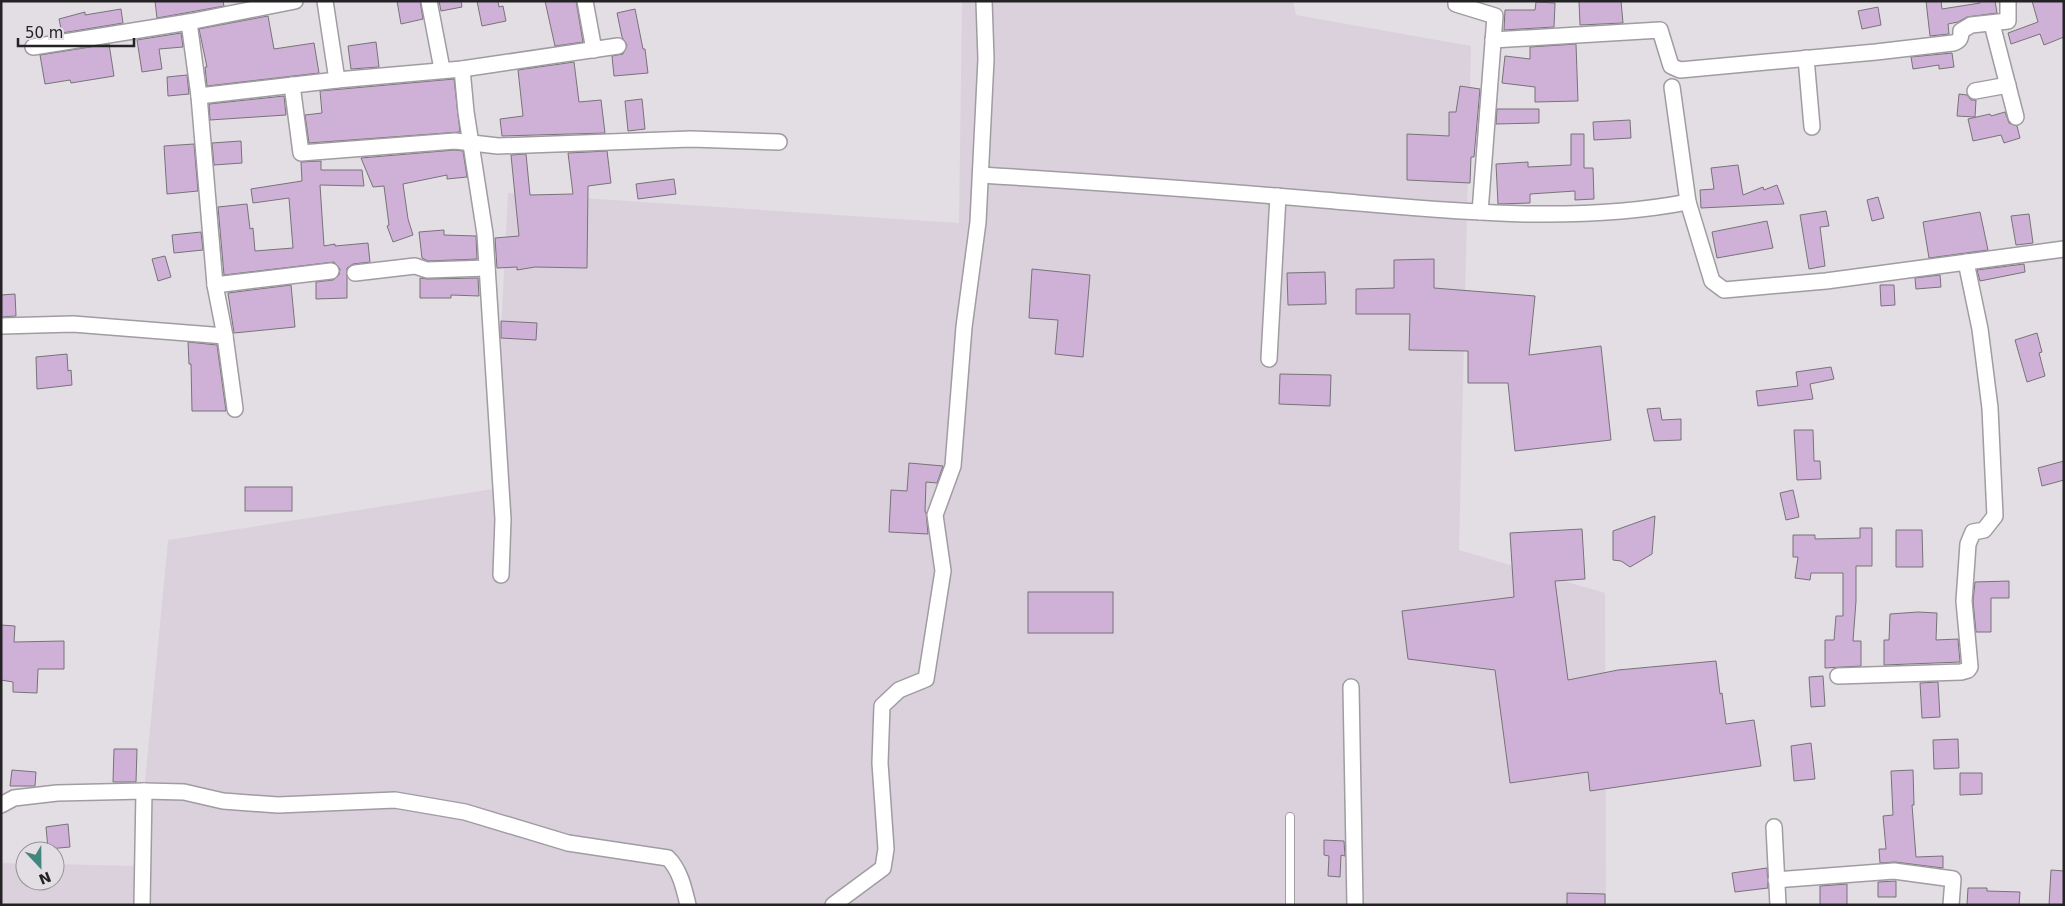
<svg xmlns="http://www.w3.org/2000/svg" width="2065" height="906" font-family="'DejaVu Sans',sans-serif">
  <rect width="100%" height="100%" fill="#e3dee4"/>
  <!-- built -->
  <path fill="#dad1dd" d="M962,1h331l3,14 175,31 -12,504 146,43 1,312h-1605v-42l24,1v17h30v-17l82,2 31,-326 325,-51 15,-296 451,30z"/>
  <!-- building -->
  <g fill="#cfb1d8" stroke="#777378">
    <path d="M155,1h68l1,5 -67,12z"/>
    <path d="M397,1h23l3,18 -22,5z"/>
    <path d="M439,1h22l1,6 -21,4z"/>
    <path d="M477,1h21l1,6 4,-1 3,15 -24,5z"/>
    <path d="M545,1h31l7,41 -28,4z"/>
    <path d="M1579,1h42l2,22 -43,2z"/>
    <path d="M1926,1h15l1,8 38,-6 -1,-2h16l2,12 -30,4 -9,5 -10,2 1,10 -19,2z"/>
    <path d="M2032,1h32v36l-20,8 -4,-11 -29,10 -3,-11 30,-11z"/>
    <path d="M1536,2l19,1 -1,24 -50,3 1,-20h30z"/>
    <path d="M1878,7l3,18 -19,4 -4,-18z"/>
    <path d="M121,9l2,14 -61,10 -3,-14 26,-7v3z"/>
    <path d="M635,9l8,40h2l3,24 -34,3 -2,-20 11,-2 4,-9 -5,-8 -5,-24z"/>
    <path d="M268,16l6,33 40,-6 5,30 -112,13 -2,-19h2l-8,-38z"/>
    <path d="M181,33l2,14 -24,2 3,20 -20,3 -5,-32z"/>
    <path d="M376,42l3,25 -28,2 -3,-23z"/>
    <path d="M109,44l5,32 -43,7 -1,-3 -25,4 -5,-29z"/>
    <path d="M1576,44l2,57 -43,1v-15l-33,-4 3,-27 25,3v-12z"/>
    <path d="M1952,53l2,14 -15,2v-4l-26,4 -2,-12z"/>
    <path d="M574,62l5,40 22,-2 4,33 -103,3 -2,-17 23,-3 -5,-46z"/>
    <path d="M187,75l2,19 -21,2 -1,-19z"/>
    <path d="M454,79l6,53 -151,11 -4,-28 17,-2 -2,-22z"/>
    <path d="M1460,86l20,3 -6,68h-3l-1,26 -63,-3v-46l42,2v-24h7z"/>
    <path d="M1959,94l8,1 4,5h5l-1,17 -18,-1z"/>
    <path d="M284,96l2,19 -76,5 -1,-16z"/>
    <path d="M642,99l3,30 -17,2 -3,-30z"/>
    <path d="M1497,109h42v14l-43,1z"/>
    <path d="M2005,112l4,11 8,3 3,12 -16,5 -3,-8 -28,6 -5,-22 22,-5 1,2z"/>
    <path d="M1630,120l1,18 -37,2 -1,-18z"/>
    <path d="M1571,134h13v34h9l1,31 -19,1v-9l-45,3v9l-32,1 -2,-40 32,-2v5l43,-2z"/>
    <path d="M241,141l1,22 -28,2 -2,-22z"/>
    <path d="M194,144l4,47 -31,3 -3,-48z"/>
    <path d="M455,150l8,1 4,26 -20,2v-4l-44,9 5,35 5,16 -20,7 -6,-16 2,-1 -5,-39 -11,1 -12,-29z"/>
    <path d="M607,151l4,32 -23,3 -1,82 -52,-1 -18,3v-3l-20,1 -2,-30 24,-2 -8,-81 15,-1 4,41 43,-1 -5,-41z"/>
    <path d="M321,161v9h41l2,16 -44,-1 4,61 11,-2v2l33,-3 2,19 -17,2 -6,4v30l-31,1v-17l17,-2 6,-5 1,-6 -6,-7 -110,13 -6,-68 29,-3 3,25 3,-1 2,23 38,-3 -4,-50 -36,5 -2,-14 51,-8 -1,-19z"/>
    <path d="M1738,165l5,30 20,-8 1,3 13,-5 7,19 -83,4 -1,-18 14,-1 -3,-21z"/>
    <path d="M674,179l2,15 -38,5 -2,-15z"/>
    <path d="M1878,197l6,21 -12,3 -5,-21z"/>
    <path d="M1826,211l3,15 -9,1 5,39 -16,3 -9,-54z"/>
    <path d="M1980,212l8,38 -59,8 -6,-36z"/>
    <path d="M2029,214l4,29 -17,2 -5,-29z"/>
    <path d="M1767,221l6,27 -56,10 -5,-26z"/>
    <path d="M444,230v5l32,1 1,23 -49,2 -6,-3 -3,-26z"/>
    <path d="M201,232l2,18 -29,3 -2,-18z"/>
    <path d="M165,256l6,21 -13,4 -6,-22z"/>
    <path d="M1434,259v29l101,8 -6,59 72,-9 10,94 -96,11 -7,-68h-40v-32l-59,-1 1,-36h-54v-25l38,-1v-28z"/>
    <path d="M2024,264l1,8 -45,9 -3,-11z"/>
    <path d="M1032,269l58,6 -7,82 -28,-3 3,-34 -29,-2z"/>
    <path d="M1325,272l1,32 -38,1 -1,-32z"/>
    <path d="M1940,275l1,12 -25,2 -1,-11z"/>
    <path d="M420,278l7,1 51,-1 1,18 -28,-1v3h-31z"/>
    <path d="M291,285l4,42 -61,6 -6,-40z"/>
    <path d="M1880,285h14l1,20 -14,1z"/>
    <path d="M15,294l1,22 -15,1v-22z"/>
    <path d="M501,321l36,2 -1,17 -35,-2z"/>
    <path d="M2037,333l5,19 -3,1 6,23 -18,6 -12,-42z"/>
    <path d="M188,342l29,3 9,66h-34l-1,-47h-2z"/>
    <path d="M67,354l1,17 3,-1 1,15 -35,4 -1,-32z"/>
    <path d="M1831,367l3,12 -24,5 3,15 -55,7 -2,-15 42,-5 -2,-14z"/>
    <path d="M1280,374l51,1 -1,31 -51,-2z"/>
    <path d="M1660,408l2,12 19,-1v21l-27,1 -7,-32z"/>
    <path d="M1794,430h19l1,31h6l1,18 -24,1z"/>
    <path d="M2064,461v19l-22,6 -4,-18z"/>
    <path d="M909,463l34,3 -6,17 -11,-1 -1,30h1l2,22 -39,-2 2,-42 16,1z"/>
    <rect x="245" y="487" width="47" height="24"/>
    <path d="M1793,490l6,27 -13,3 -6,-27z"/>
    <path d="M1655,516l-3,38 -22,13 -9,-6 -8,-1v-29z"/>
    <path d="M1860,528h12v38h-16v35l-3,40h8v25l-36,2v-28h9l2,-24h7v-43h-32l-1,7 -15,-2 3,-21h-5v-22h22v4l45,-1z"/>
    <path d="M1582,529l3,50 -30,2 13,99 50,-10 98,-9 4,33 2,-1 4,31 28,-4 7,46 -171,25 -2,-19 -78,11 -15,-113 -87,-11 -6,-48 112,-14 -4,-64z"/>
    <path d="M1896,530h26l1,37h-27z"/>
    <path d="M2009,581v17h-18v34h-15l-3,-31 2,-19z"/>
    <rect x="1028" y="592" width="85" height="41"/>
    <path d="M1918,612l19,1 -1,27 22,-1 2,23 -76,3v-25h5l1,-26z"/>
    <path d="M1,625l14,1 -1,16 50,-1v28h-26l-1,24 -24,-1v-10l-12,-2z"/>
    <path d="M1823,676l2,30 -14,1 -2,-30z"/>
    <path d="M1938,682l2,35 -18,1 -2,-35z"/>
    <path d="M1958,739l1,29 -25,1 -1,-29z"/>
    <path d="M1811,743l4,36 -21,2 -3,-35z"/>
    <path d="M114,749h23l-1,33h-23z"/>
    <path d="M12,770l24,2 -1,14h-25z"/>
    <path d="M1913,770l1,35h-2l4,52 27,-1v12l-48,-6 -15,1 -1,-14h7l-3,-33 10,-1 -2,-44z"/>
    <path d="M1960,773h22v21l-22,1z"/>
    <path d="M68,824l2,23 -22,2 -2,-22z"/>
    <path d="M1324,840l20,1 1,15 -4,-1 -1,22 -12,-1 1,-20 -5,-1z"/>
    <path d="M1767,868l1,20 -33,4 -3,-19z"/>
    <path d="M2051,870l13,1v34h-15z"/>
    <path d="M1896,881v16h-18v-15z"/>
    <path d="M1847,884v21h-27v-19z"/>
    <path d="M1968,888h19v3l33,1 -1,13h-52z"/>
    <path d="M1567,893l38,1v11h-38z"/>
  </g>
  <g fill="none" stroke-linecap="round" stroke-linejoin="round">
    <!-- service casing -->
    <g stroke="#a09ca2" stroke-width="10">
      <path id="service" d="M1290,905v-88"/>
    </g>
    <!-- minor casing -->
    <g stroke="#a09ca2" stroke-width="18">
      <g id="minor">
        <path d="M325,1l12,79 125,-11 156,-23"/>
        <path d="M429,1l13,68"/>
        <path d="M585,1l9,49"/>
        <path d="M1456,1v3l39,12 -15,196"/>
        <path d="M189,22l10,74"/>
        <path d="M1992,24l24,93"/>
        <path d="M1493,40l167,-10 11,36 9,4 196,-18 77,-9c7,-2 8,-5 8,-12l10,-6 37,-4v-20"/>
        <path d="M33,47l156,-25 106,-21"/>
        <path d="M1806,58l6,69"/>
        <path d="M462,69l4,43 19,122 18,285 -2,56"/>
        <path d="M292,85l9,68 154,-12 43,5 193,-7 88,3"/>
        <path d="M1672,87l16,115"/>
        <path d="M1975,91l33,-6"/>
        <path d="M981,175c114,7 228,15 342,25 120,10 245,25 365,2l24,79 12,9 102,-9 238,-32"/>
        <path d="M355,273l60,-7 12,4 60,-2"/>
        <path d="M215,285l116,-14"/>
        <path d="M1,326l72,-2 152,12"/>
        <path d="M1269,359l9,-163"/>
        <path d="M235,409l-10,-73 -10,-51 -16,-189 138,-16"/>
        <path d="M1838,676l123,-4 7,-2 2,-3 -6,-66 4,-57 5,-12 11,-2 11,-14 -5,-108 -10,-79 -14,-67"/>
        <path d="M1351,687l4,218"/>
        <path d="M1,805l13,-7 43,-5 87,-2 40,1 39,9 55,4 117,-5 70,12 103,31 100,15c12,12 16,30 20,47"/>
        <path d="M1774,827l4,78"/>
        <path d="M1776,880l118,-9 59,8 -2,26"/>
        <path d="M142,905l2,-114"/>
        <path d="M833,905l50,-37 3,-19 -6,-86 2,-57 17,-16 27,-11 17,-108 -8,-56 18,-49 11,-139 14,-105 8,-163 -2,-58"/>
      </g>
    </g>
    <!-- service -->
    <use href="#service" stroke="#fff" stroke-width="8"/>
    <!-- minor -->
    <use href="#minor" stroke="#fff" stroke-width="15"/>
  </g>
  <!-- border -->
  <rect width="2065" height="906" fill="none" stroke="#242224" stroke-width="5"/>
  <!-- north arrow -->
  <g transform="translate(40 866) rotate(158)"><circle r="24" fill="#e3dee4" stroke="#979397"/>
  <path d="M0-4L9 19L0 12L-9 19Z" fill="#42877e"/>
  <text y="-8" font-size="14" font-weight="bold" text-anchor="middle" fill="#242224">N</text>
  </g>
  <!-- scale -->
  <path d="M18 38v8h116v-8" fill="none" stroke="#242224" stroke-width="2.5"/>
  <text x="25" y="38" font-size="15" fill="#242224" stroke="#e3dee4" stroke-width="4" paint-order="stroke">50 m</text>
</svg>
